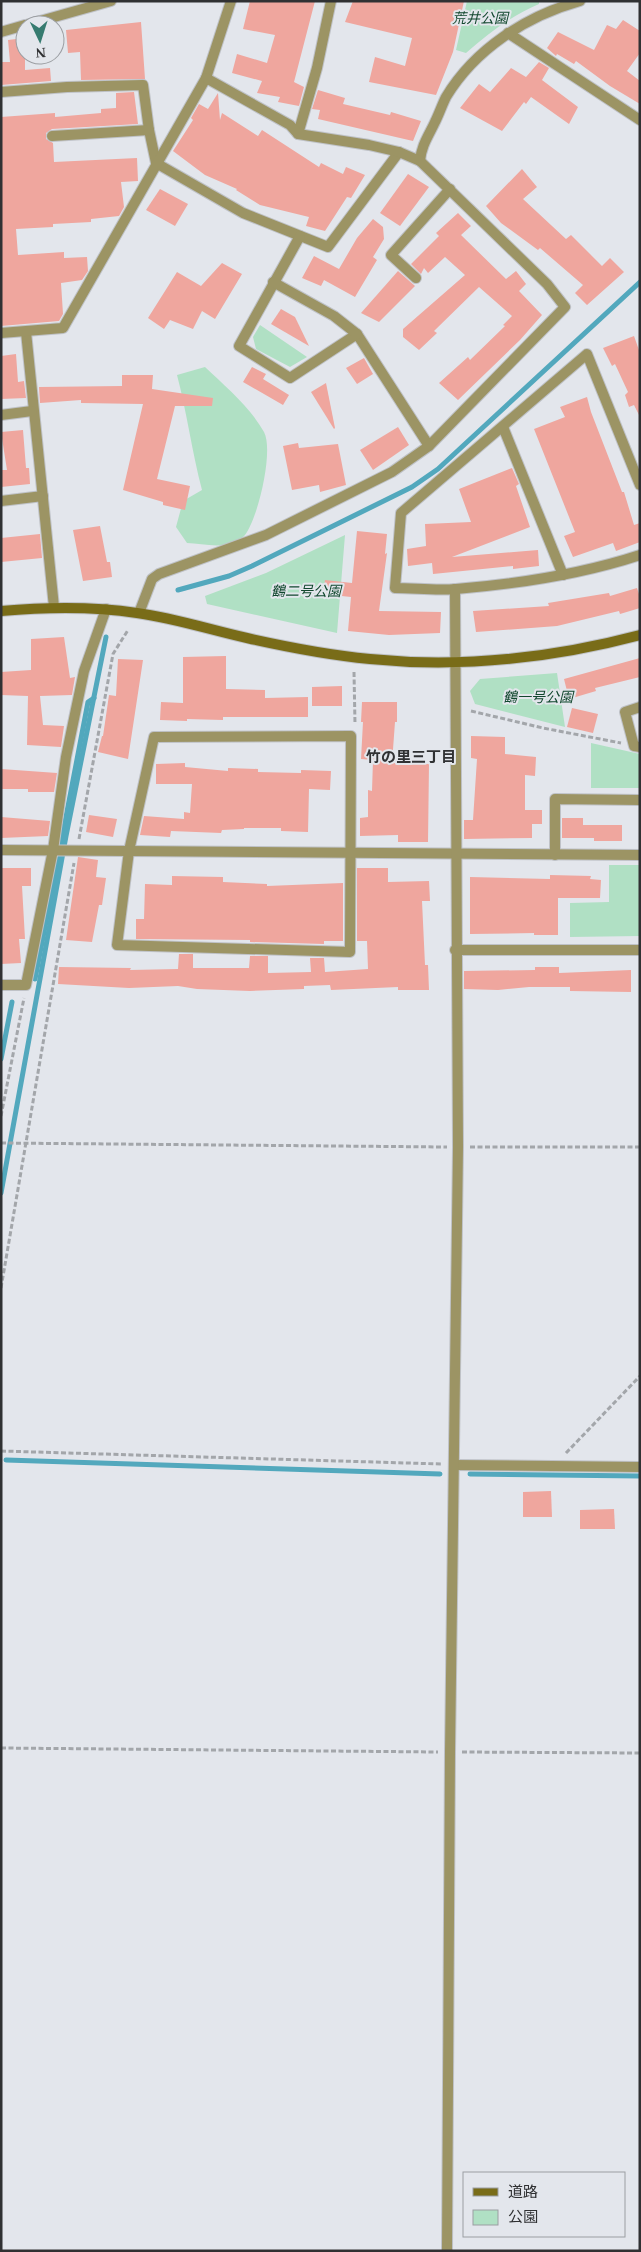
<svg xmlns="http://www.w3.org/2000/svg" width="641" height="2252" font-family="'Times New Roman','Noto Sans JP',serif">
  <rect width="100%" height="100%" fill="#e3e6ec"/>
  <!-- green -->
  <g fill="#b0e0c4">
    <path d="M467,1h72v3c-28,12 -50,29 -73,49l-10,-3z"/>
    <path d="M260,325l47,32 -17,10 -34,-18 -3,-12z"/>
    <path d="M205,367c20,19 45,40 59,65 10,19 -6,86 -19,103 -13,16 -40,9 -58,8l-11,-16 7,-26 19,-11c-10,-38 -15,-77 -25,-115z"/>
    <path d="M345,535l-8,98 -130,-29 -2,-8 61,-23z"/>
    <path d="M557,673l8,54 -90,-23 -5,-13 10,-12z"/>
    <path d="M591,743l49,11v34h-49z"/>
    <path d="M609,865h31v71l-70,1v-34l39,-1z"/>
  </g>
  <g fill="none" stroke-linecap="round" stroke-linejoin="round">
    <!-- stream -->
    <g stroke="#52a8bd" stroke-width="5">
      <path d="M178,590l51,-14 23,-10 160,-79 26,-18 202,-187"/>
      <path d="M35,979l53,-277 6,-4"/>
      <path d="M1,1059l11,-57"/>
      <path d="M1,1193l65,-357 40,-199"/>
      <path d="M6,1460l434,14"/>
      <path d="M470,1474l170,2"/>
    </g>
  </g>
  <!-- building -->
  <g fill="#efa69e">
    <path d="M250,1h65l-21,81 10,5 -5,19 -21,-4 2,-5 -23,-4 5,-12 -30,-8 5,-19 30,9 8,-28 -32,-6z"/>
    <path d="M353,1h111l-11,51 -17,43 -67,-13 6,-25 30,9 7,-28 -67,-16z"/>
    <path d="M623,20l17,11v22l-13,18 13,10v23l-30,-18 -34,-25 -2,3 -17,-10 -1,2 -9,-8 11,-16 36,18 13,-25 9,4z"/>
    <path d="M141,22l4,57 -64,1 -1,-28 -12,1 -2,-23z"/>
    <path d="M25,38v32l25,-2 1,13 -50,4v-23h9l-2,-22z"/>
    <path d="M539,62l10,6 -7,12 36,27 -9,17 -38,-27 -5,7 -2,-2 -22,29 -42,-23 19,-24 11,8 21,-24 15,9z"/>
    <path d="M318,90l27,8 -2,6 47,11 1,-3 30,9 -8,20 -95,-22 2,-9 -8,-1z"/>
    <path d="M134,92l4,32 -86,5 -6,4v6l7,4 1,19 83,-4 1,23 -17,1 3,25 -5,9 -28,3v3l-38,2v3l-37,2 2,26 46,-3v6l23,-1 1,14 -6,9 -21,3 2,31 -4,7 -58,5v-209l54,-4v4l46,-4v-4l15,-1v-15z"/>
    <path d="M218,93l2,27 2,-7 36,23 4,-6 57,37 2,-4 22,11 3,-7 19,8 -14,23 -4,-1 -22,34 -19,-5 3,-9 -49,-12 -24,-15 1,-1 -32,-14 -32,-24 20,-31 -2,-2 8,-14 9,5z"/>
    <path d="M522,169l15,18 -14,12 43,40 5,-4 31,31 8,-8 14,14 -37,33 -12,-12 8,-8 -43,-37 -2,2 -37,-27 -15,-17z"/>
    <path d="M408,174l21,13 -29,39 -20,-13z"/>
    <path d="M160,189l28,15 -13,22 -29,-16z"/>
    <path d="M458,213l13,13 -10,9 45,44 10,-8 10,13 -7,7 23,24 -22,25 -62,60 -19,-17 29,-26 2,3 35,-34 -2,-1 9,-9 -33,-29 -45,44 3,2 -18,17 -16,-13v-8l62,-54 -20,-18 -17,16 -4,-5 -3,6 -10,-10 28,-28 -3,-3z"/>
    <path d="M373,219l10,8 1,12 -11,18 4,3 -22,37 -31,-17 -3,6 -19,-8 12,-22 25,13 18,-31z"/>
    <path d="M222,263l20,11 -27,45 -13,-8 -9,18 -23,-9 -6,9 -16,-11 29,-46 24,14z"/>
    <path d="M398,271l17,15 -36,36 -18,-9z"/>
    <path d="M281,309l14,8 14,29 -38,-22z"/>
    <path d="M634,336l6,17v64l-6,-12 -5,2 -4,-12 3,-3 -13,-28 -3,2 -9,-18z"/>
    <path d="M16,354l2,28 6,-1 2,17 -25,1v-43z"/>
    <path d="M364,358l9,16 -16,10 -11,-16z"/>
    <path d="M252,367l14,7 -3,5 26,16 -6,10 -40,-23z"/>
    <path d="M122,375h31l-1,14 61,9 -1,8h-37l-18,73 33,7 -5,24 -22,-5v-3l-40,-12 20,-86 -62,-1v-3l-41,3 -1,-16 83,-1z"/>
    <path d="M326,383l9,45 -1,1 -23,-37z"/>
    <path d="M587,397l4,15 31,80h2l10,33 6,-2v19l-24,9 -3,-8 -40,14 -9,-21 11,-4 -41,-103 31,-12 -5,-10z"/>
    <path d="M398,427l11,18 -36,25 -13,-20z"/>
    <path d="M23,430l3,38h3l1,16 -29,3v-17h6l-6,-38z"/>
    <path d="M298,443l1,5 39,-4 8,41 -26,7 -1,-7 -27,5 -9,-44z"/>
    <path d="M512,468l7,16 -3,2 14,41 -78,30 86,-7 1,16 -26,3v-3l-80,8 -1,-11 -24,3 -1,-17 19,-3 -1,-22 46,-2 -12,-33z"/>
    <path d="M100,526l7,36h3l2,15 -29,4 -10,-51z"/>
    <path d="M357,531l30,3 -2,20 2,-1 -8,58 62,1 -1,21 -51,2 -41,-4 3,-34 -28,-3 2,-14 27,3z"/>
    <path d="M40,534l2,24 -41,4v-24z"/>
    <path d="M637,588l3,9v11l-20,6 -1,-3 -62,15 -81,6 -3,-21 76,-5 -1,-3 61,-10 1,3z"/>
    <path d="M64,637l6,41 5,-1 -3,18 -32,1 3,29 21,1 -3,21 -34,-2 1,-49 -27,-1v-23l30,-2v-31z"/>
    <path d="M226,656v33l39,1v8l43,-1v20h-85v3l-36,-1v2l-27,-1 1,-18 22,1v-46z"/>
    <path d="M640,658v19l-45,11 1,3 -27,8 -5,-20z"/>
    <path d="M118,659l25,1 -15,99 -30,-7 4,-16h1l6,-41 7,1z"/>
    <path d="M342,686v20h-30v-19z"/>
    <path d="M362,702h35v20h-2l-3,41 37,1 -1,78h-30v-7l-38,1v-18l8,-1v-27l4,1 1,-31 -12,-1 2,-37h-2z"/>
    <path d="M572,708l26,6 -5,19 -26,-6z"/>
    <path d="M471,736l34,1v17l31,3 -1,19 -10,-1v35h17v14h-10v14l-68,1v-19h9l4,-61 -6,-1z"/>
    <path d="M185,763v4l43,4v-3l30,1v3l43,1v-3l30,1 -1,19 -21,-1 -1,43 -27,-1v-3h-37v1l-22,1 -1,3 -50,-2 -1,6 -30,-2 4,-19 40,3v-7l6,1 2,-29h-36v-20z"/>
    <path d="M1,769l56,4 -3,19h-26v-3h-27z"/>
    <path d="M89,815l28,4 -4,18 -27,-5z"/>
    <path d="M1,817l49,4 -2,15 -47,2z"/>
    <path d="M562,818h21v7h39v16h-28v-3h-32z"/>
    <path d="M78,857l20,3 -2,17 10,1 -4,27h-3l-7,37 -26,-2z"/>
    <path d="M1,868h30v18h-9l3,53h-6l2,24 -20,1z"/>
    <path d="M357,868h31v14l41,-1 1,20h-8l3,64h3l1,25h-31v-3l-67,3 -1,-5 -26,1v3l-54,2 -53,-2 -19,-3 -49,2 -71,-4 1,-17 72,1 -1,2 48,-1 1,-15h14v14h56l1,-12h18v17l43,-1 -1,-14h14l1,14 43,-3 -1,-28h-10z"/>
    <path d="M550,875l41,1 -1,3 11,1 -1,18h-42v37h-24v-2l-64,1v-57l80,2z"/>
    <path d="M172,876l51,1v5l44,2v2l76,-3v58h-19v3l-74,-2v-2l-114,-1v-20h8l1,-35 27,1z"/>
    <path d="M535,967h24v6l72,-3v22l-61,-1v-4h-41l-31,3 -34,-1v-18l71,-1z"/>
    <path d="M551,1491l1,26h-29v-25z"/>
    <path d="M614,1509l1,20h-35v-19z"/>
  </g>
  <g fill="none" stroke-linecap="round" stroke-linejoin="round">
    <!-- street casing -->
    <g stroke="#bfc2c7" stroke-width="12">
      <g id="street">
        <path d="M26,25l85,-24"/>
        <path d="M1,32l24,-7"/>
        <path d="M508,33l132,87"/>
        <path d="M1,92l66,-5 76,-2 6,45 7,33 87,50 85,34 71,-95"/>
        <path d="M298,134l19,-66 14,-67"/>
        <path d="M52,136l97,-6"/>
        <path d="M420,161c1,-15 9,-26 15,-39 4,-8 7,-17 11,-25 29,-48 80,-81 134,-96"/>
        <path d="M300,236l-61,110 51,32 67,-44 72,112"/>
        <path d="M416,278l-25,-23 59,-66"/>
        <path d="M273,282l61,34 23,18"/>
        <path d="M26,332l28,275"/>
        <path d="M1,333l62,-5 143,-250 25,-77"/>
        <path d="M1,415l31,-4"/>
        <path d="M503,427l60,148"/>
        <path d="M640,485l-53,-131 -186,159 -6,75c20,0 41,3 61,1 61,-5 126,-15 184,-34"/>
        <path d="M1,501l42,-5"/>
        <path d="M139,613l13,-34 7,-5 107,-39 126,-63 37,-26 136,-139 -18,-23 -127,-123 -21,-9 -30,-7 -71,-11 -8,-9 -84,-47"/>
        <path d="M640,707l-15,5 9,34 6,1"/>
        <path d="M351,736l-1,216 -233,-7 12,-94 25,-114z"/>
        <path d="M1,850l639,5"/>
        <path d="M555,855v-56l85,1"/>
        <path d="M455,950h185"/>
        <path d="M1,985h25l27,-135 13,-93 18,-86 22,-62"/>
        <path d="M454,1465l186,2"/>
        <path d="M447,2251l3,-499 8,-605 -3,-558"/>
      </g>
    </g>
    <!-- secondary casing -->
    <g stroke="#bfc2c7" stroke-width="12">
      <path id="secondary" d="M1,611c46,-4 90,-5 136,2 37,5 74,17 110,25 40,9 82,17 123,21 90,9 183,-1 270,-24"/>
    </g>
    <!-- path -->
    <g stroke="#a3a6aa" stroke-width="3" stroke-dasharray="5 2.5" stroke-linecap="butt">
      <path d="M354,672l1,52"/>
      <path d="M471,711l72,17 78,15"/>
      <path d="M79,839l34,-185 15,-24"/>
      <path d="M1,1116l23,-118"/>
      <path d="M1,1143l446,4"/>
      <path d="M470,1147h170"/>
      <path d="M1,1288l73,-425"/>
      <path d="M1,1451l440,13"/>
      <path d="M566,1453l74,-77"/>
      <path d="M1,1748l437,4"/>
      <path d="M462,1752l178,1"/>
    </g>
    <!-- street -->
    <use href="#street" stroke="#9c9464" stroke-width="10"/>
    <!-- secondary -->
    <use href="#secondary" stroke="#796c18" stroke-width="10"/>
  </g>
  <g text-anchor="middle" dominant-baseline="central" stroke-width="4" stroke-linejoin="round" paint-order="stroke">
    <!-- park labels -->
    <g font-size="14" font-style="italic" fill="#11472e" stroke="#e3e6ec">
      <text x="480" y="18">荒井公園</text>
      <text x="306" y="591">鶴二号公園</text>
      <text x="538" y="697">鶴一号公園</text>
    </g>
    <!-- neighbourhood labels -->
    <g font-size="15" font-weight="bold" fill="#303133" stroke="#e3e6ec">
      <text x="411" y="757">竹の里三丁目</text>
    </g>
  </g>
  <!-- border -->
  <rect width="641" height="2252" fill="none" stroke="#303133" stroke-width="5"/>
  <!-- legend -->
  <rect x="463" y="2172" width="162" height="65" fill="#e3e6ec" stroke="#9b9ea2"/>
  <rect x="473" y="2188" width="25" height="8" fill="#796c18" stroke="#9b9ea2"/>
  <text x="508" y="2197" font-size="15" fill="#303133">道路</text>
  <rect x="473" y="2210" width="25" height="15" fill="#b0e0c4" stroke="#9b9ea2"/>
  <text x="508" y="2222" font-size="15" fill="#303133">公園</text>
  <!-- north arrow -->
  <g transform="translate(40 40) rotate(176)"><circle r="24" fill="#e3e6ec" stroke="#9b9ea2"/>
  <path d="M0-4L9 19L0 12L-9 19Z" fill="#367b70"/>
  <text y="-8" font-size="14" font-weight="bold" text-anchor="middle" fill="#303133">N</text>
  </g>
</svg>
